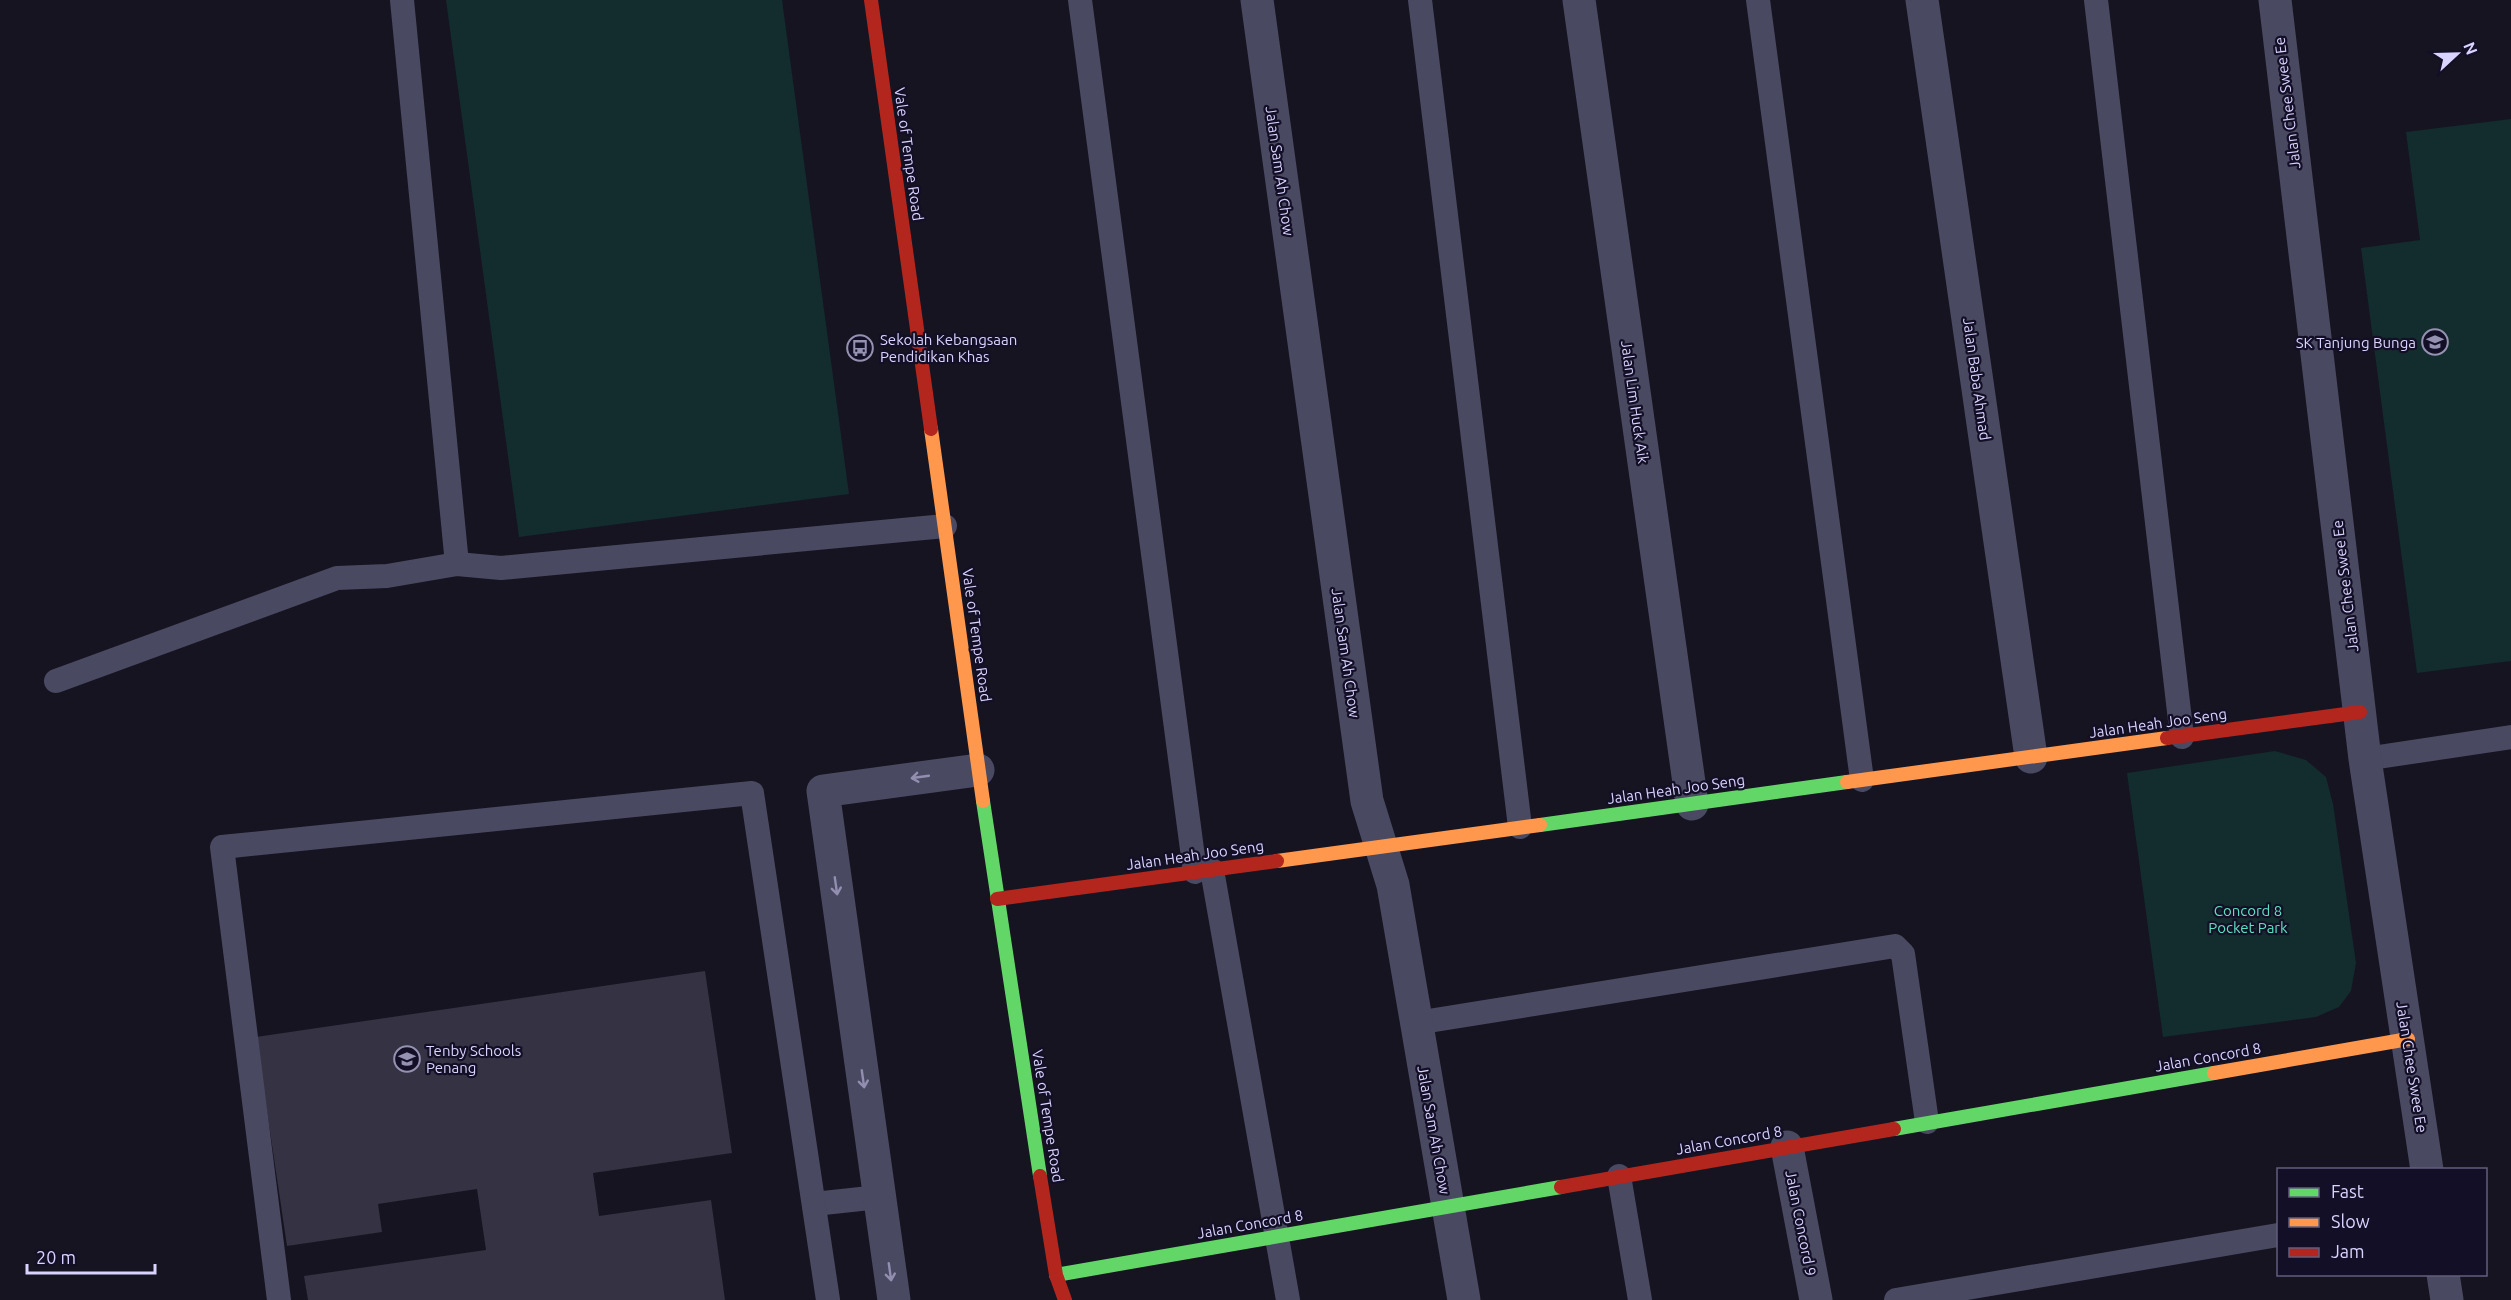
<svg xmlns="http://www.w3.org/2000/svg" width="2511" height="1300" font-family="Ubuntu,sans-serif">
  <rect width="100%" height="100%" fill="#161421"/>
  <!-- green -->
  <g fill="#132c2d">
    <path d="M446,0h336l67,494 -330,43z"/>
    <path d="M2511,119v542l-94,12 -56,-425 59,-8 -14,-108z"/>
    <path d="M2275,751l31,9 20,17 7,27 23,159 -5,28 -12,16 -23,10 -153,20 -36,-264z"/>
  </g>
  <!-- building -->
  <path fill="#343243" d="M705,971l27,182 -139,20 6,43 112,-16 14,100h-417l-4,-24 182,-26 -9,-61 -99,15 4,28 -95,14 -31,-209z"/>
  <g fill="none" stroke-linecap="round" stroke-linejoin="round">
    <!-- lane -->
    <g stroke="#4a4962" stroke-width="24">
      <path d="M402,0l55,564"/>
      <path d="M1080,0l115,872"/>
      <path d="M1420,0l100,827"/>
      <path d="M1758,0l104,780"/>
      <path d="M2096,0l86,737"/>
      <path d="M56,681l281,-103 50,-2 70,-12 44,4 444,-42"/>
      <path d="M2365,759l146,-22"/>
      <path d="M1212,870l76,430"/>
      <path d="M1416,1023l479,-77 8,8 24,168"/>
      <path d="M1619,1176l21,124"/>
      <path d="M814,1204l65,-7"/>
      <path d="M279,1300l-57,-453 530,-54 76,507"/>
      <path d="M1896,1300l382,-65"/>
    </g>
    <!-- street -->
    <g stroke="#4a4962" stroke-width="33">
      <path d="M1257,0l110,801 26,84 71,415"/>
      <path d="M1579,0l113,804"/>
      <path d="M1922,0l109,757"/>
      <path d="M2275,0l90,759 62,411"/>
      <path d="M1787,1147l29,153"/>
      <path d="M2443,1274l4,26"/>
      <path d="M894,1300l-71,-509 155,-21"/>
    </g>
    <!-- fast -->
    <g stroke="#63d668" stroke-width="14">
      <path d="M983,801l57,375"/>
      <path d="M1540,825l307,-43"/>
      <path d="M1894,1129l320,-56"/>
      <path d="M1056,1275l505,-88"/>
    </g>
    <!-- slow -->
    <g stroke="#ff974d" stroke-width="14">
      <path d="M931,429l52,372"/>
      <path d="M1847,782l320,-44"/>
      <path d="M1277,861l263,-36"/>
      <path d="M2214,1073l194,-34"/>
    </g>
    <!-- jam -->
    <g stroke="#b3261e" stroke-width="14">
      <path d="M871,0l60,429"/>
      <path d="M2167,738l193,-26"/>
      <path d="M997,899l280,-38"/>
      <path d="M1040,1176l16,99 9,25"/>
      <path d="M1561,1187l333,-58"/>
    </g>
  </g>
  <!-- one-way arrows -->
  <defs><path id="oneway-shaft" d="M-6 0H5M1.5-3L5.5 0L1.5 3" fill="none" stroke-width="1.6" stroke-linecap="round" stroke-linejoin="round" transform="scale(1.5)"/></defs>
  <g stroke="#928eb0">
    <use href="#oneway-shaft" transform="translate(920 777) rotate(172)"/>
    <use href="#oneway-shaft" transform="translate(836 886) rotate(82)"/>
    <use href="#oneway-shaft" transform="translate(863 1079) rotate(82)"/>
    <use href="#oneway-shaft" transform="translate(890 1272) rotate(82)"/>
  </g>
  <!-- icons -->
  <defs>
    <g id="school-ring" transform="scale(1.35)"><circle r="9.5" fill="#130f26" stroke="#9591b1" stroke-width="1.5"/><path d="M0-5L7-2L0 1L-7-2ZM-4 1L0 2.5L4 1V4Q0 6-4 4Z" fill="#9591b1"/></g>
    <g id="bus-ring" transform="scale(1.35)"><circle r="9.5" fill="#130f26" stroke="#9591b1" stroke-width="1.5"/><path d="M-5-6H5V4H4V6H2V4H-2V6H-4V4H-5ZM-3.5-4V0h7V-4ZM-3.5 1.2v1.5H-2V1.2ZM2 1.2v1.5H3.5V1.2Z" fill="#9591b1"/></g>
  </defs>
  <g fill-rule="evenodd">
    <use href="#school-ring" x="2435" y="342"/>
    <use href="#bus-ring" x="860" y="348"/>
    <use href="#school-ring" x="407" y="1059"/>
  </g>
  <g text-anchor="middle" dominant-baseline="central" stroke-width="4.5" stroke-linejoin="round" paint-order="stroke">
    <!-- street labels -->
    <g font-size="15" fill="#d9d4ff" stroke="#130f26">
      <text transform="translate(2287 103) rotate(-97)">Jalan Chee Swee Ee</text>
      <text transform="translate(909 154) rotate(82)">Vale of Tempe Road</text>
      <text transform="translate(1280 171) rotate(82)">Jalan Sam Ah Chow</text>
      <text transform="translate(1977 379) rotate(82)">Jalan Baba Ahmad</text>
      <text transform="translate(1635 402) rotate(82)">Jalan Lim Huck Aik</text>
      <text transform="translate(2345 586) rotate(-97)">Jalan Chee Swee Ee</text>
      <text transform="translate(977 635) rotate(82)">Vale of Tempe Road</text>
      <text transform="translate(1346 653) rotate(82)">Jalan Sam Ah Chow</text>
      <text transform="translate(2158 723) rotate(-8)">Jalan Heah Joo Seng</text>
      <text transform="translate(1676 789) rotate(-8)">Jalan Heah Joo Seng</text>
      <text transform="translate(1195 855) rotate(-8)">Jalan Heah Joo Seng</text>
      <text transform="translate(2208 1057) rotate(-10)">Jalan Concord 8</text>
      <text transform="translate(2412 1067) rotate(81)">Jalan Chee Swee Ee</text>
      <text transform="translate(1048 1116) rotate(81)">Vale of Tempe Road</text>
      <text transform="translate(1434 1130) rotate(80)">Jalan Sam Ah Chow</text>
      <text transform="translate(1729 1140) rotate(-10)">Jalan Concord 8</text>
      <text transform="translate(1801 1223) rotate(79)">Jalan Concord 9</text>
      <text transform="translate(1250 1224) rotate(-10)">Jalan Concord 8</text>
    </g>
    <!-- poi labels -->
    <g font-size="15" fill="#d9d4ff" stroke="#130f26" text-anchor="start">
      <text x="880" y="339">Sekolah Kebangsaan<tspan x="880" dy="17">Pendidikan Khas</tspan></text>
      <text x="2416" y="342" text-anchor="end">SK Tanjung Bunga</text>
      <text x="426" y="1050">Tenby Schools<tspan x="426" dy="17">Penang</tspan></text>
    </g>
    <!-- park labels -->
    <g font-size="15" fill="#5fe0c0" stroke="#130f26">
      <text x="2248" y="910">Concord 8<tspan x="2248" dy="17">Pocket Park</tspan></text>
    </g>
  </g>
  <!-- legend -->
  <rect x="2277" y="1168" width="210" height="108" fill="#130f26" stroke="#625e7d" stroke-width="1.5"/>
  <rect x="2289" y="1188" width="30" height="9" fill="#63d668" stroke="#625e7d" stroke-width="1.5"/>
  <text x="2331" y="1198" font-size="18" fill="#d9d4ff">Fast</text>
  <rect x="2289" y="1218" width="30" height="9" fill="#ff974d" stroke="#625e7d" stroke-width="1.5"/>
  <text x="2331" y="1228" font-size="18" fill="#d9d4ff">Slow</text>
  <rect x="2289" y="1248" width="30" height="9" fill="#b3261e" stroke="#625e7d" stroke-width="1.5"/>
  <text x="2331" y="1258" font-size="18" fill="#d9d4ff">Jam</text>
  <!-- north arrow -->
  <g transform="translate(2457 54) rotate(68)" stroke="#130f26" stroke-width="4.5" paint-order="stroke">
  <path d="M0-4.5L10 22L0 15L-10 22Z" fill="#d9d4ff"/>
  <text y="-9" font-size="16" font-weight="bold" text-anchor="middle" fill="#d9d4ff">N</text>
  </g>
  <!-- scale -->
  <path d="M27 1264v9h128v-9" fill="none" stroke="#d9d4ff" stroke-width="3"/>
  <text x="36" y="1264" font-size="18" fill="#d9d4ff" stroke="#130f26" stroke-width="4.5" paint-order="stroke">20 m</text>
</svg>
